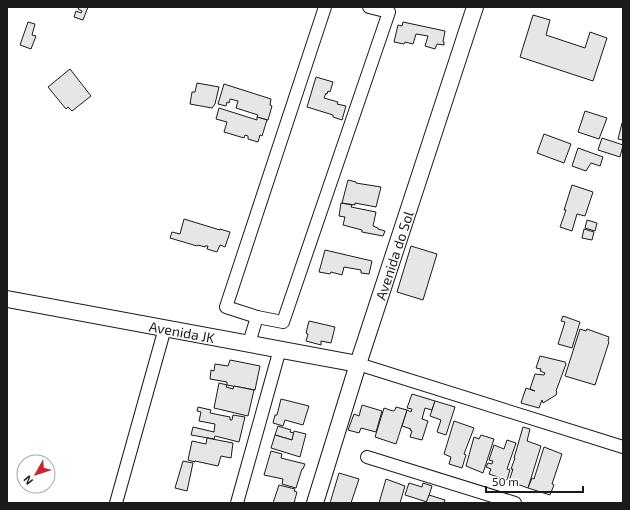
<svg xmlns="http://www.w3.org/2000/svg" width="630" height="510" font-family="'Exo 2',sans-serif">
  <rect width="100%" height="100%" fill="#fff"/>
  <!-- building -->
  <g fill="#e6e6e6" stroke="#1a1a1a">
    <path d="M79,7h9l-5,13 -9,-3 2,-6 5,2 1,-2 -4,-2z"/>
    <path d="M533,15l17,5 -4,15 39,13 5,-16 17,6 -14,43 -73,-24z"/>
    <path d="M28,22l7,2 -3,11 4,1 -5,13 -11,-4z"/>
    <path d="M403,22l42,9 -2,11h1v3l-7,-1 -2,5 -10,-3 3,-10 -12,-2 -3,10 -8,-2 -1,2 -10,-2 4,-17 4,1z"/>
    <path d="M70,69l21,27 -19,15 -4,-4 -2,2 -18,-22z"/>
    <path d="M316,77l17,5 -3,10 -2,-1 -1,3 -1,-1 -2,5 14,4 -1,2 9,2 -4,14 -9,-3v-2l-26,-8z"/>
    <path d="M197,83l22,4 -4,17 -3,4 -22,-4 2,-12h3z"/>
    <path d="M224,84l47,15 -1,6 2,1 -4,14 -11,-3 1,-2 -22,-7 2,-7 -8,-2 -1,4 -2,-1 -1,4 -8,-2z"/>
    <path d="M219,108l38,12v-3l10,3 -5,16 -2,-1 -2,7 -10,-3v-3l-3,-1 -1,3 -20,-6 3,-10 -11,-3z"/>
    <path d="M585,111l22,7 -8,21 -21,-7z"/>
    <path d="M622,123l1,1v16l-5,-1z"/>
    <path d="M544,134l27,10 -7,19 -27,-10z"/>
    <path d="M602,138l21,7 -3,12 -22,-7z"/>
    <path d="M578,148l25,9 -3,9 -9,-3 -5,8 -14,-5z"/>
    <path d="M348,180l8,2v1l25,4 -5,20 -21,-4v2l-13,-2z"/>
    <path d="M572,185l21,7 -8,24 -8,-2 -5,17 -12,-4 6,-17h-2z"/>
    <path d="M341,203l11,2 -1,2 25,5 -3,14 5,2v1l7,2 -2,5 -21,-4v-2l-19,-5 2,-8 -6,-1z"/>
    <path d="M184,219l36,11v-1l10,3 -5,15 -5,-2 -3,7 -10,-3 1,-3h-3v1l-7,-2 -1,1 -27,-8 2,-6 8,2z"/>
    <path d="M587,220l10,3 -2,8 -10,-3z"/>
    <path d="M584,229l10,3 -2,8 -10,-2z"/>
    <path d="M411,246l26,8 -14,46 -26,-8z"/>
    <path d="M325,250l47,11 -3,13 -8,-1v-3l-17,-3 -2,8 -11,-3 -1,2 -11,-2z"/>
    <path d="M563,316l17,6 -8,26 -14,-4 7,-22 -4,-1z"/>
    <path d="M309,321l26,6 -4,16 -10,-2v4l-15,-4 2,-7 -2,-1z"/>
    <path d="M580,329l6,2 1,-2 22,8 -1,4 1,1 -14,43 -30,-9z"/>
    <path d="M540,356l25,6 1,2 -10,27 1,1 -1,3 -13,8 -1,-3 -3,8 -18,-5 5,-15 9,3 -5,-2 5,-15 9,1 1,-2 -5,-2 1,-2 -5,-1z"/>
    <path d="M230,360l30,6 -5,24 -28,-5v-3l-17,-3 1,-9 3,1 1,-7 13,2z"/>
    <path d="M219,383l8,2 -1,2 7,2 1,-3 20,4 -6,26 -34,-8z"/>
    <path d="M412,394l23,7 -3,9 -7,-2 -3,11 6,2 -6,19 -12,-3 2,-6 -2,-1 1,-1 -9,-3 5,-16 4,2 1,-3 -5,-1z"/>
    <path d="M281,399l28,7 -6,19 -18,-5 -2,6 -10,-3 2,-8h2z"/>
    <path d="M435,401l20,6 -9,28 -9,-3 4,-12 -11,-4z"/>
    <path d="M362,405l20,6 -6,21 -15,-4 -2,5 -11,-3 6,-16 5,2z"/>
    <path d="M198,407l13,3 -1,3 20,4v3h2l1,-5 12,2 -6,25 -24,-6 -1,3 -23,-4 2,-8 21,5 1,-8 -16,-3 2,-9 -4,-1z"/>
    <path d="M396,407l11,3 -11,34 -21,-7 9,-29 9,3 2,-1z"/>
    <path d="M454,421l20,7 -10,26 2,1 -4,13 -13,-4 2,-7 -7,-3z"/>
    <path d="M278,426l13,4 -1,2 4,1 -2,7 -17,-5z"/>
    <path d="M523,427l7,2 -3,12 14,5 -13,42 -19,-7 4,-12h-2l4,-11h-1z"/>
    <path d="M294,431l12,3 -6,23 -29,-9 4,-13 17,5z"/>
    <path d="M481,435l13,4 -11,34 -17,-7 8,-29 5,2z"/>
    <path d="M207,438l26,5 -2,15 -10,-2 -3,10 -23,-5v1l-7,-2 4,-19 14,3z"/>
    <path d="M507,440l9,3 -9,26 3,1 -3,10 -18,-6 2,-5 -5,-2 2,-4 4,1 1,-3 -4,-1 5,-15 10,4z"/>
    <path d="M544,447l18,7 -10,30 2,1 -4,10 -22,-7 4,-10 2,1z"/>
    <path d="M271,451l11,3 -1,4 24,6 -2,5h-1l-6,19 -14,-4 1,-5 -19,-4z"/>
    <path d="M183,461l10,2 -6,28 -12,-3z"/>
    <path d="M339,473l20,6 -8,24h-21z"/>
    <path d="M386,479l19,7 -5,17h-21z"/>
    <path d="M409,483l13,4 1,-4 9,3 -5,16 -22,-7z"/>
    <path d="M279,485l16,4 -1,2 3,1 -3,11h-21z"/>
    <path d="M429,495l16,5 -1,2 4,1h-22z"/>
  </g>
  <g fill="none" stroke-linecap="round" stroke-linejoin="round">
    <!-- street casing -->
    <g stroke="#1a1a1a" stroke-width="14">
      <g id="street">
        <path d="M325,7l-99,300 31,10 26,5 106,-310 -20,-5"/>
        <path d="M249,343l8,-26"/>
        <path d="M358,364l265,83"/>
        <path d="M367,457l148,46"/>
        <path d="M116,503l49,-175"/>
        <path d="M237,503l43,-154"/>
      </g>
    </g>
    <!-- secondary casing -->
    <g stroke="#1a1a1a" stroke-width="18">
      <g id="secondary">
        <path id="s1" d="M7,299l351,65"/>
        <path id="s2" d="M315,503l43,-139 117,-357"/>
      </g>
    </g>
    <!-- street -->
    <use href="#street" stroke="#fff" stroke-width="12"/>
    <!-- secondary -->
    <use href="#secondary" stroke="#fff" stroke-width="16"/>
  </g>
  <g text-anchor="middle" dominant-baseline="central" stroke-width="3" stroke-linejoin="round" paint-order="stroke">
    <!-- street labels -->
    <g font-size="14" fill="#1a1a1a" stroke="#fff">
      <text stroke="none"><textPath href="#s2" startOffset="260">Avenida do Sol</textPath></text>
      <text stroke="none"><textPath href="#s1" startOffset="178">Avenida JK</textPath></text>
    </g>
  </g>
  <!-- border -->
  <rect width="630" height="510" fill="none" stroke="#1a1a1a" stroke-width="16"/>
  <!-- north arrow -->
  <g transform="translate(36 474) rotate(231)"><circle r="19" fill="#ffffff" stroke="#a3a3a3"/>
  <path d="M0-3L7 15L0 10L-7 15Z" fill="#c62828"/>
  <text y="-6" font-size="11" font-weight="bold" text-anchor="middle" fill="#1a1a1a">N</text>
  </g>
  <!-- scale -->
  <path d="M486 486v6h97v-6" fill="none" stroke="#1a1a1a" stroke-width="2"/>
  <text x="492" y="486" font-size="12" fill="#1a1a1a" stroke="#ffffff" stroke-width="3" paint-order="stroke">50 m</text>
</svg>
